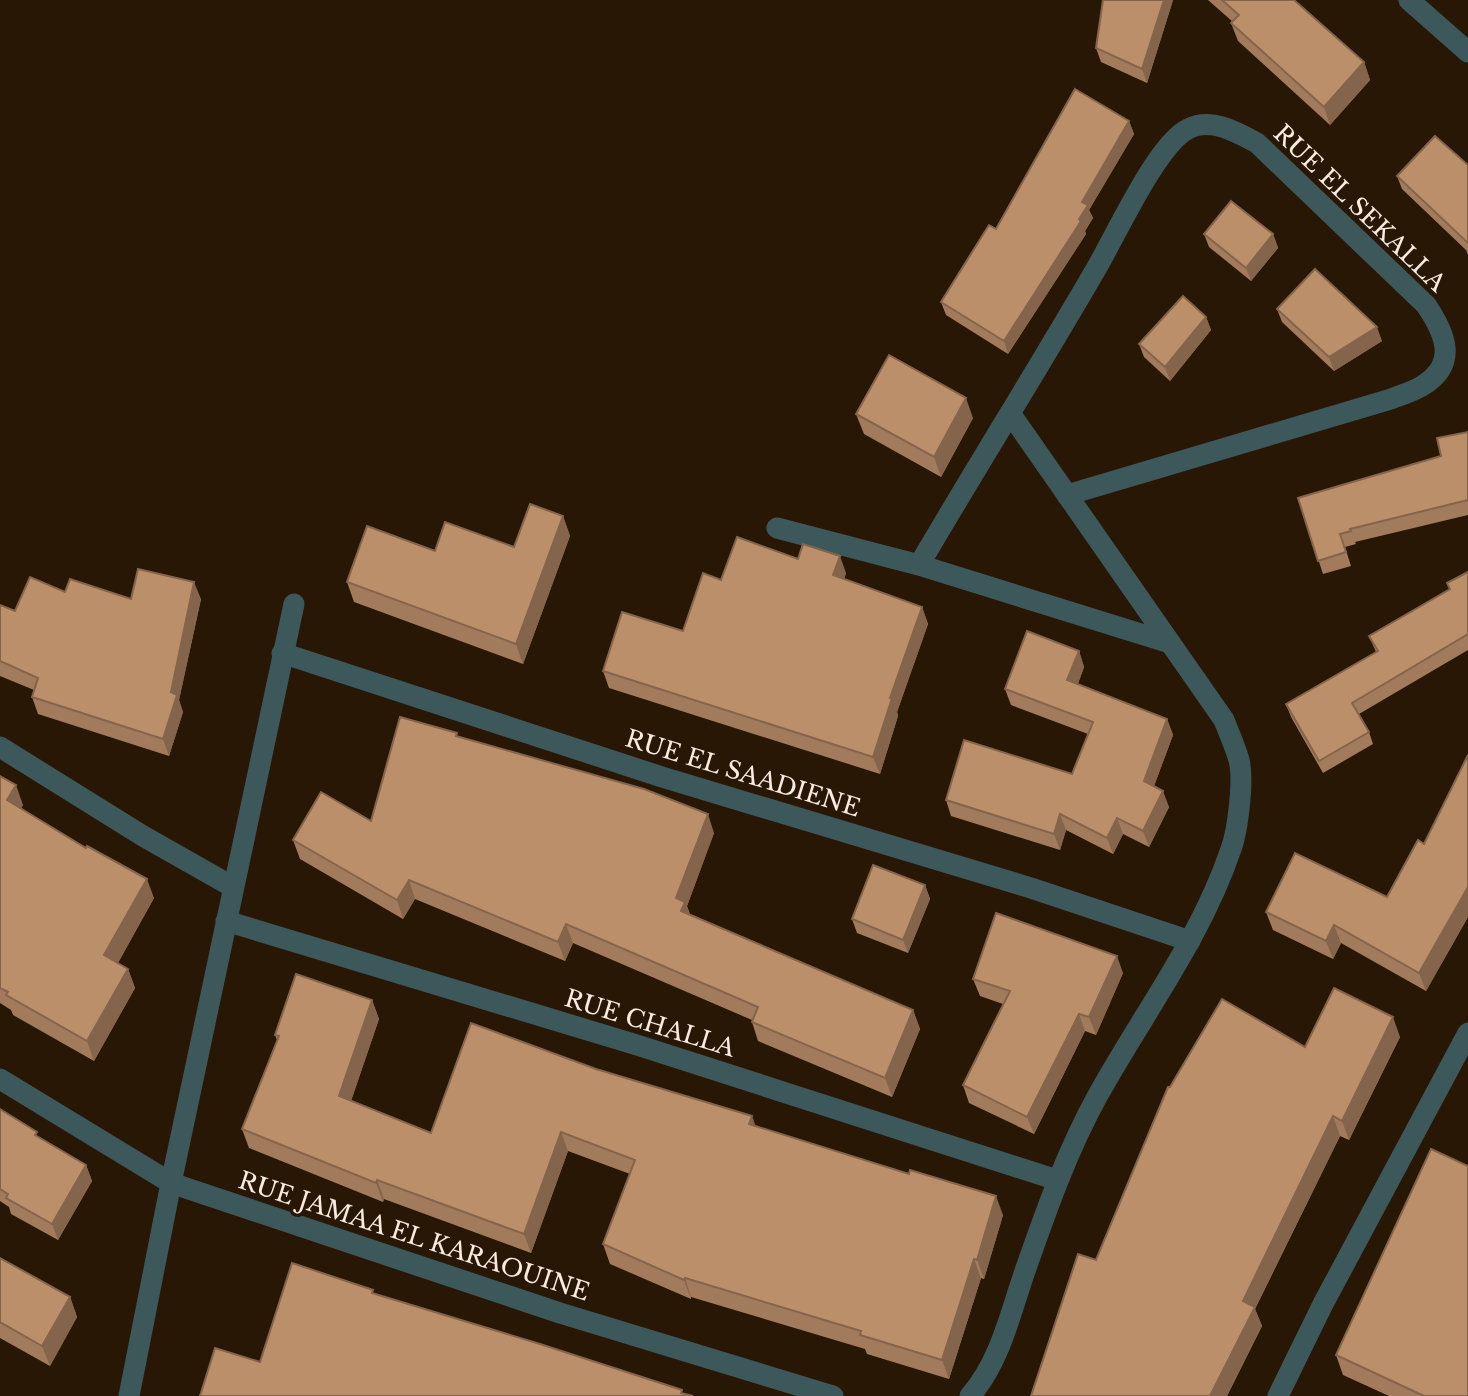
<svg xmlns="http://www.w3.org/2000/svg" width="1468" height="1396" font-family="'Libre Baskerville',serif">
  <rect width="100%" height="100%" fill="#291706"/>
  <g fill="none" stroke-linecap="round" stroke-linejoin="round">
    <!-- street -->
    <g stroke="#3c585a" stroke-width="21">
      <path d="M1409,0l59,52"/>
      <path d="M777,528l142,37 251,78"/>
      <path d="M919,565c58,-99 119,-196 177,-296 19,-32 61,-125 92,-140 23,-12 49,3 69,14l169,162c19,28 33,59 -4,81 -10,6 -21,9 -31,13l-324,96"/>
      <path d="M282,653l380,124 369,111 159,53"/>
      <path d="M0,747l143,89 90,51"/>
      <path d="M226,921l411,124 420,135"/>
      <path d="M0,1079l171,104 389,130 273,83"/>
      <path d="M129,1396l42,-213 123,-579"/>
      <path d="M970,1396c30,-34 40,-82 55,-125 21,-60 42,-120 73,-176 45,-81 103,-157 133,-246 7,-19 13,-70 8,-89 -4,-14 -10,-27 -15,-40l-214,-307"/>
      <path d="M1278,1396l45,-92 145,-271"/>
    </g>
  </g>
  <!-- wall -->
  <g fill="#a27b5c">
    <path d="M1103,0h70l-26,83 -46,-21 -5,-14z"/>
    <path d="M1208,0h86l70,62 6,18 -40,45 -92,-84 -7,-18 2,-1z"/>
    <path d="M1129,121l5,13 -45,76 4,8 -8,13 1,3 -78,120 -62,-39 -5,-13 55,-73z"/>
    <path d="M1468,165v90l-2,-5 -64,-61 -5,-13z"/>
    <path d="M1204,234h69l5,14 -27,33 -42,-34z"/>
    <path d="M1277,309l105,32 -48,30 -52,-49z"/>
    <path d="M1206,317l5,13 -41,51 -26,-24 -5,-13z"/>
    <path d="M856,414l117,4 -32,59 -77,-43z"/>
    <path d="M1468,432v83l-113,27 1,2 -11,3 6,19 -28,8 -25,-76 143,-42z"/>
    <path d="M563,516l7,20 -47,128 -169,-62 -7,-20 88,-31 79,-4z"/>
    <path d="M798,559l48,14 -2,6 78,28 6,17 -31,88 1,4 -18,58 -271,-86 -6,-17 80,-40 38,-51z"/>
    <path d="M1468,572v78l-109,64 10,18 4,12 -50,29 -32,-56 -5,-13 90,-52 -7,-16 81,-47 -3,-6z"/>
    <path d="M65,592l66,7h70l-22,101 4,12 -14,44 -131,-42 -6,-17 2,-7 -34,-14v-71l15,6z"/>
    <path d="M1079,651l5,16 -6,17 89,35 6,16 -19,51 15,21 -20,40 -26,-13 -10,20 -47,-24 -6,20 -109,-34 -5,-16 126,-26 16,-40 -77,-29 -6,-16z"/>
    <path d="M459,737l255,96 -27,73 3,8 223,96 7,19 -28,68 -134,-56 -6,-19v-2l-179,-77 -8,18 -150,-62 -12,20 -103,-60 -7,-19 78,-19z"/>
    <path d="M1468,755v162l-42,74 -85,-48 -8,16 -60,-29 -7,-18 121,-15 37,-53z"/>
    <path d="M0,776l23,29 -2,3 133,90 -36,65 10,6 7,19 -41,73 -81,-46 -2,-5 -11,-7z"/>
    <path d="M925,885l5,14 -22,54 -51,-20 -5,-14z"/>
    <path d="M1123,973l-27,62 -11,-4 -51,103 -65,-31 -6,-18 40,-81 -23,-8 -7,-17z"/>
    <path d="M372,1000l7,19 -28,82 80,32 165,-64 407,146 -19,64 -3,-1 -32,101 -82,-25 -2,-5 -174,-52v2l-81,-35 -7,-20 27,-70 -62,-23 -37,102 -147,-54 -1,3 -134,-54 -7,-19 35,-89 -2,-5z"/>
    <path d="M1400,1037l-51,103 -9,-4 -85,173 7,17 -35,70h-196l65,-136 74,-173 135,-40z"/>
    <path d="M0,1109l39,29 47,27 6,16 -34,59 -47,-26 -2,-7 -9,-6z"/>
    <path d="M0,1258l70,39 7,20 -27,49 -50,-28z"/>
    <path d="M1336,1355l132,41h-79l-46,-21z"/>
  </g>
  <!-- shaded-wall -->
  <g fill="#84644b">
    <path d="M1164,0h9l-26,83 -5,-14z"/>
    <path d="M1364,62l6,18 -40,45 -6,-18z"/>
    <path d="M1129,121l5,13 -45,76 4,8 -8,13 1,3 -78,120 -4,-13 75,-122 3,-17z"/>
    <path d="M1273,234l5,14 -27,33 -5,-13z"/>
    <path d="M1206,317l5,13 -41,51 -5,-14z"/>
    <path d="M1377,327l5,14 -48,30 -5,-14z"/>
    <path d="M966,398l7,20 -32,59 -7,-20z"/>
    <path d="M563,516l7,20 -47,128 -7,-20z"/>
    <path d="M840,556l6,17 -6,20 -7,-18z"/>
    <path d="M194,582l7,17 -22,101 4,12 -14,44 -6,-17 8,-47z"/>
    <path d="M922,607l6,17 -31,88 1,4 -18,58 -7,-17 17,-59z"/>
    <path d="M1079,651l5,16 -11,29 -6,-16z"/>
    <path d="M1167,719l6,16 -23,62 -6,-16z"/>
    <path d="M16,785l7,20 -9,14 -7,-19z"/>
    <path d="M1163,791l6,16 -20,40 -6,-16z"/>
    <path d="M708,814l6,19 -27,73 5,15 -4,9 -12,-32z"/>
    <path d="M1060,814l6,16 -6,20 -6,-16z"/>
    <path d="M1117,818l6,16 -10,20 -6,-16z"/>
    <path d="M147,879l7,19 -43,77 -7,-20z"/>
    <path d="M409,880l6,19 -12,20 -6,-19z"/>
    <path d="M925,885l5,14 -22,54 -5,-13z"/>
    <path d="M1468,887v30l-42,74 -7,-18z"/>
    <path d="M566,924l7,19 -8,18 -7,-19z"/>
    <path d="M1334,925l7,18 -8,16 -7,-18z"/>
    <path d="M1117,956l6,17 -27,62 -7,-18z"/>
    <path d="M128,969l7,19 -41,73 -7,-20z"/>
    <path d="M372,1000l7,19 -33,96 -7,-19z"/>
    <path d="M913,1010l7,19 -28,68 -7,-19z"/>
    <path d="M1079,1014l6,17 -51,103 -7,-17z"/>
    <path d="M1393,1017l7,20 -51,103 -7,-19z"/>
    <path d="M752,1116l7,19 -10,-11z"/>
    <path d="M1333,1116l7,20 -85,173 7,17 -35,70h-17l33,-95z"/>
    <path d="M561,1132l7,19 -37,102 -7,-19z"/>
    <path d="M86,1165l6,16 -34,59 -6,-16z"/>
    <path d="M377,1180l7,19 -1,3 -7,-19z"/>
    <path d="M996,1196l7,19 -19,64 -7,-19z"/>
    <path d="M974,1259l7,19 -32,101 -7,-19z"/>
    <path d="M685,1278l6,19v2l-7,-19z"/>
    <path d="M70,1297l7,20 -27,49 -8,-20z"/>
  </g>
  <!-- building -->
  <g fill="#bc8f6b" stroke="#84644b" stroke-width="2">
    <path d="M1103,0h61l-22,69 -46,-21z"/>
    <path d="M1222,0h72l70,62 -40,45 -93,-84 8,-8z"/>
    <path d="M1075,89l54,32 -47,81 6,3 -9,14 2,2 -77,120 -63,-39 48,-77 7,4z"/>
    <path d="M1435,136l33,29v78l-71,-67z"/>
    <path d="M1231,201l42,33 -27,34 -42,-34z"/>
    <path d="M1315,269l62,58 -48,30 -52,-48z"/>
    <path d="M1183,296l23,21 -41,50 -26,-23z"/>
    <path d="M889,355l77,43 -32,59 -78,-43z"/>
    <path d="M1468,432v68l-118,29 1,2 -11,3 6,18 -28,9 -20,-63 143,-42 -4,-18z"/>
    <path d="M530,504l33,12 -47,128 -169,-62 20,-56 68,25 10,-29 69,25z"/>
    <path d="M737,537l61,22 5,-15 37,12 -7,19 89,32 -32,91h2l-19,59 -270,-86 19,-59 61,19 20,-58 18,7z"/>
    <path d="M138,569l56,13 -23,110 6,3 -14,44 -131,-42 6,-19 -38,-17v-56l15,6 15,-34 35,15 5,-13 61,20z"/>
    <path d="M1468,572v62l-116,69 17,29 -50,29 -33,-57 92,-53 -9,-15 81,-47 -3,-6z"/>
    <path d="M1027,631l52,20 -12,29 100,39 -23,62 19,10 -20,40 -26,-13 -10,20 -47,-24 -6,20 -108,-34 18,-60 108,34 21,-52 -88,-33z"/>
    <path d="M400,717l57,16 -1,3 188,53 64,25 -32,84 9,4 -4,9 232,99 -28,68 -133,-56 6,-15 -192,-83 -8,18 -149,-62 -12,20 -104,-60 28,-48 50,29z"/>
    <path d="M1468,755v132l-49,86 -85,-48 -8,16 -60,-29 29,-59 92,44 31,-57 6,4z"/>
    <path d="M0,776l16,9 -9,15 79,48 1,-2 60,33 -43,76 24,14 -41,72 -81,-46 2,-3 -8,-4z"/>
    <path d="M873,865l52,20 -22,55 -51,-21z"/>
    <path d="M996,913l121,43 -28,61 -10,-3 -52,103 -64,-32 47,-94 -37,-12z"/>
    <path d="M296,974l76,26 -33,96 92,37 40,-110 125,46 156,47 -3,8 160,50 1,-4 86,26 -19,64 -3,-1 -32,101 -82,-25 1,-4 -176,-53 -1,2 -81,-36 32,-84 -74,-28 -37,102 -147,-54 -1,3 -134,-54 37,-93 -4,-1z"/>
    <path d="M1334,988l59,29 -51,104 -9,-5 -90,185 12,6 -45,89h-179l47,-142 18,6 72,-173h2l52,-88 83,48z"/>
    <path d="M0,1109l37,23 -2,3 51,30 -34,59 -46,-26 2,-4 -8,-5z"/>
    <path d="M1431,1149l37,17v230h-44l-88,-41z"/>
    <path d="M0,1258l70,39 -28,49 -42,-24z"/>
    <path d="M292,1263l81,27 -1,3 168,51 142,46 -1,3 12,3h-493l15,-48 45,14z"/>
  </g>
  <g text-anchor="middle" dominant-baseline="central" stroke-width="7" stroke-linejoin="round" paint-order="stroke">
    <!-- street labels -->
    <g font-size="24" fill="#f9ebe1" stroke="#291706">
      <text transform="translate(1360 208) rotate(44)">RUE EL SEKALLA</text>
      <text transform="translate(743 773) rotate(17)">RUE EL SAADIENE</text>
      <text transform="translate(650 1023) rotate(17)">RUE CHALLA</text>
      <text transform="translate(414 1236) rotate(18)">RUE JAMAA EL KARAOUINE</text>
    </g>
  </g>
</svg>
